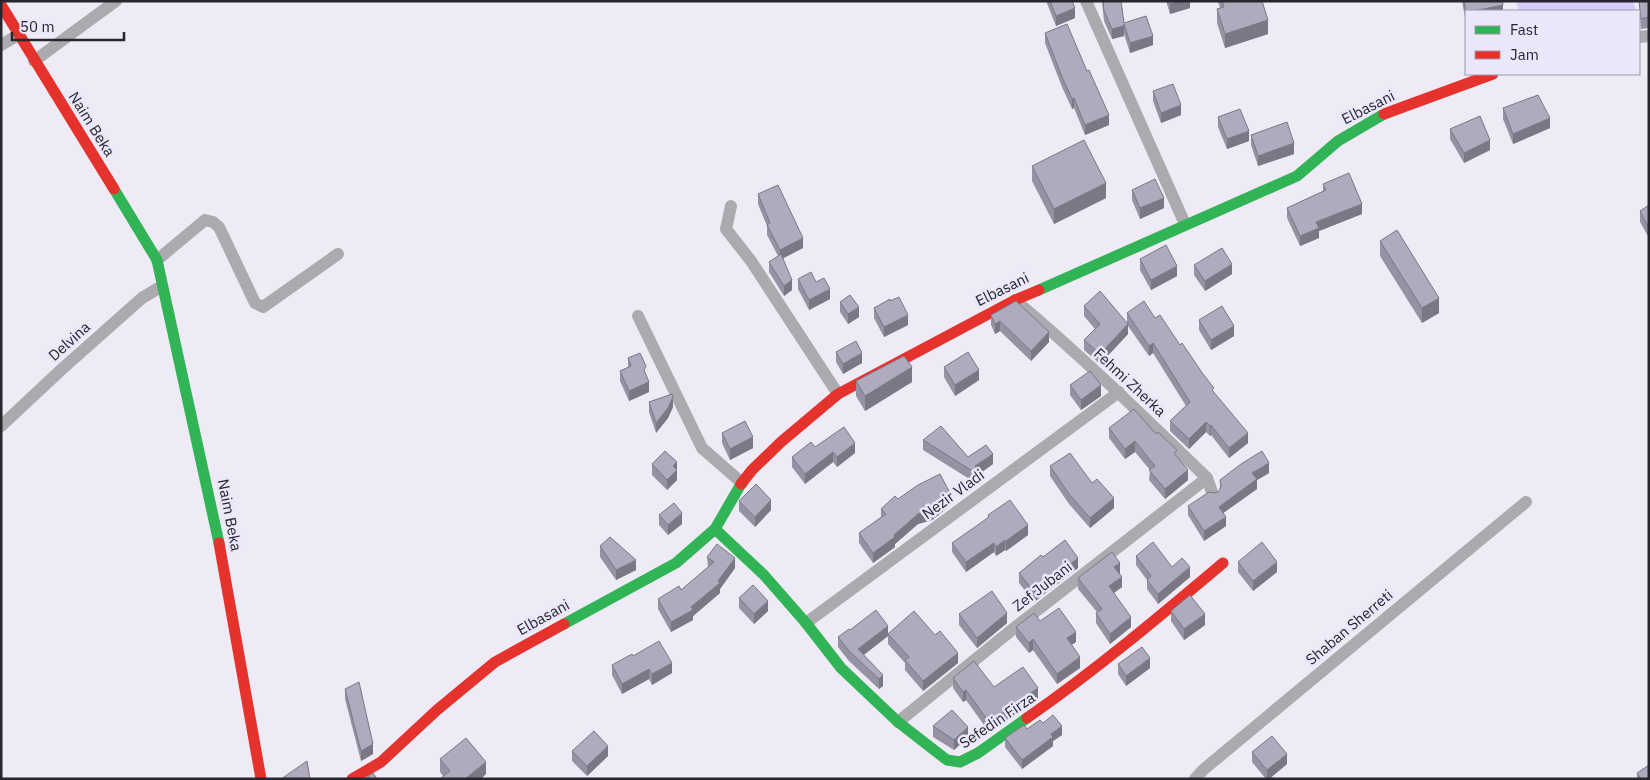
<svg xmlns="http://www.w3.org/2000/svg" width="1650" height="780" font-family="'IBM Plex Sans',sans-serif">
  <rect width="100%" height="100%" fill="#eeebf6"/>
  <!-- green -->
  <path fill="#d7cdf7" d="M1516,1h117l3,10h-117z"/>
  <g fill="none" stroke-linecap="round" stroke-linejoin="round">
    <!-- street -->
    <g stroke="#acaaaf" stroke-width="12">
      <path d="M1086,1l99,223"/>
      <path d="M1639,37l10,-1"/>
      <path d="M1,45l17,-10"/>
      <path d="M34,61l82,-60"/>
      <path d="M731,206l-5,23 25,32 87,133"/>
      <path d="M157,260l48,-40 8,2 6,5 36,76 8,4 75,-53"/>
      <path d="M1015,300c67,56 129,117 192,178l6,17"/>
      <path d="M638,316l64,132 40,35"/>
      <path d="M1,426l61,-57 80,-71 20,-12"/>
      <path d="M806,623l313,-231"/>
      <path d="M898,722l115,-93 194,-151"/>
      <path d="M1195,779l8,-9 323,-268"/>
    </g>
    <!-- fast -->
    <g stroke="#30b455" stroke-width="11">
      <path d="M114,189l43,71 62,283"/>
      <path d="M1039,290l258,-114 41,-35 46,-27"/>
      <path d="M715,529l49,46 42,48 35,45 57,54 49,38 13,2 18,-9 49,-35"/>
      <path d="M564,624l112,-61 39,-34 26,-45"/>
    </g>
    <!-- jam -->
    <g stroke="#e5322d" stroke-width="11">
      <path d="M1,5l113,184"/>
      <path d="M1384,114l109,-40"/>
      <path d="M741,484l11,-14 29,-28 57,-48 177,-94 24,-10"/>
      <path d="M219,543l42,236"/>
      <path d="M1027,718c69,-48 132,-101 196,-155"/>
      <path d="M352,779l29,-17 56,-52 58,-48 69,-38"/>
    </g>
  </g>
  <!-- wall -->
  <g fill="#9792a3">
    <path d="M1046,1h26l3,17 -19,8z"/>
    <path d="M1102,1h19l3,22 29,22 -23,8 -6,-19v2l-12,3 -8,-18z"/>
    <path d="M1166,1h24v7l-20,6z"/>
    <path d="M1218,1h44l6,33 -43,14 -8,-25v-14l3,-1z"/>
    <path d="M1462,1h40l1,10 -37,12z"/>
    <path d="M1639,1h10v27l-8,1z"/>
    <path d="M1045,33l42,38 22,54 -24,10 -11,-27 -2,1 -10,-22 -17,-44z"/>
    <path d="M1153,91l28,24 -20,8 -8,-22z"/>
    <path d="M1503,108l47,20 -37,16 -10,-25z"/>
    <path d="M1218,117l31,24 -22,8 -9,-22z"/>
    <path d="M1450,129l40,21 -26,13 -14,-24z"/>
    <path d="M1251,135l43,19 -36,12 -7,-21z"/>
    <path d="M1032,166l74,32 -52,26 -22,-43z"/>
    <path d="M1323,184l39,30 -43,17v7l-19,8 -13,-28v-10l36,-17z"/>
    <path d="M1132,190l32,18 -24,11 -8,-19z"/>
    <path d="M758,194l45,54 -20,10 9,32 -8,6 -15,-24v-10l9,-6 -11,-21v-9l-9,-22z"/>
    <path d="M1649,205v33l-9,-16v-11z"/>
    <path d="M1380,241l59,72 -17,10 -42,-67z"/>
    <path d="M1140,259l37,17 -26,14 -11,-20z"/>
    <path d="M1194,265l38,9 -27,17 -11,-16z"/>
    <path d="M798,279l18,3 14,17 -21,11 -11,-21z"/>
    <path d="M890,301l18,24 -24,12 -10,-19v-10z"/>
    <path d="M840,302l19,15 -11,7 -8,-12z"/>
    <path d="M1084,306l43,16v-9l28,5 25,27 34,48 34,50 -19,15 -18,-23 -1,1 -4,-4 -17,17 -19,-18v-10l16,-15 -33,-53 -4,3 -21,-30v8l-28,30 -16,-14v-10l11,-11 -11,-13z"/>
    <path d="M991,315l58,27 -18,19 -31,-30 -5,3 -4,-9z"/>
    <path d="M1199,320l35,16 -23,14 -12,-20z"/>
    <path d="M836,352l26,11 -19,11 -7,-12z"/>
    <path d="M628,358l18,17 3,17 -20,9 -9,-20v-10l8,-4z"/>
    <path d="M944,367l35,13 -24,16 -11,-19z"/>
    <path d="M856,381l56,1 -47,29 -9,-15z"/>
    <path d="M1070,385l31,11 -20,14 -11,-15z"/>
    <path d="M649,402l24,5 -5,11 -12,15 -7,-21z"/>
    <path d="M1109,428l68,29 11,23 -23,19 -16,-19 1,-10 -15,-18 -10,7 -16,-21z"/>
    <path d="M722,433l31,15 -23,12 -8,-17z"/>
    <path d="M923,440l45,17 25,7 -12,9v10l-2,2 -56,-35z"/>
    <path d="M815,447l40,6 -18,14 -4,-5 -28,22 -13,-17v-10z"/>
    <path d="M652,464l25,5v11l-10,10 -15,-15z"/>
    <path d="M1050,466l42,17 22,25 -24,20 -21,-24 -19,-28z"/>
    <path d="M1269,473l-12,7v9l-34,24 3,13 -22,15 -16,-26v-9l31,-15 1,-2v-9z"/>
    <path d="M898,499l53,6 -19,15 -14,4 -23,20v3l-22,16 -14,-20v-10l22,-16v-8z"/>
    <path d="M739,501l32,9 -16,17 -16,-16z"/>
    <path d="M659,515l23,9 -14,11 -9,-10z"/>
    <path d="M988,515l40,20 -22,16 -1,-1 -9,6 -2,-4 -28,20 -14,-20v-9l36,-25z"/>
    <path d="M600,546l36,24 -20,10 -16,-23z"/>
    <path d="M1136,556l36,11 18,10 -32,27 -11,-15v-9l-11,-15z"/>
    <path d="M707,557l28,11 -15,21v4l-27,23v4l-22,12 -13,-23v-10l23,-9 27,-23z"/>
    <path d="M1238,562l39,10 -24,19 -15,-19z"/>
    <path d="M1078,568l-44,34 -15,-19v-10z"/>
    <path d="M1119,573l3,14 -8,6 17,34 -21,17 -14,-21v-10l1,-1 -19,-23v-11l42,-5z"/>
    <path d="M739,598l29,13 -14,13 -15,-16z"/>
    <path d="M1171,611l34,14 -21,15 -13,-19z"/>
    <path d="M959,614l48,9 -30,25 -18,-23z"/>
    <path d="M1040,621l36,21 -5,3 9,23 -23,16 -24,-34 -4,3 -13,-16v-10z"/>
    <path d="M850,630l38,6 -24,19 19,31 -4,3 -30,-28 -11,-14v-10z"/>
    <path d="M888,634l47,1 23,28 -35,28 -18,-21v-7l-17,-19z"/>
    <path d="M633,656l39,17 -20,12 -3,-6 -27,15 -10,-19v-10z"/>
    <path d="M1118,664l32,4 -24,18 -8,-12z"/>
    <path d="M953,678l41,9 44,11 -49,34 -23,-32 -3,2 -10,-14z"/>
    <path d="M345,689l28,65 -12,7 -16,-62z"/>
    <path d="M933,726l35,11 -14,13 -21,-13z"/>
    <path d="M1027,729l35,6 -9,6v5l-31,23 -17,-22v-9z"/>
    <path d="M572,751l36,5 -21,20 -15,-15z"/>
    <path d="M1252,752l35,12 -18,15h-3l-14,-17z"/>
    <path d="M440,759l46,15 -43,2 -3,-4z"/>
    <path d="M1637,773l12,6h-12z"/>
  </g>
  <!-- shaded-wall -->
  <g fill="#7b7785">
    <path d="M1179,1h11v7l-20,6v-10z"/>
    <path d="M1503,5v6h-29z"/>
    <path d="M1075,8v10l-19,8v-10z"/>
    <path d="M1268,20v14l-43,14v-14z"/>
    <path d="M1124,26v10l-12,3v-10z"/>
    <path d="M1153,36v9l-23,8v-10z"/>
    <path d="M1074,98v10l-2,1v-10z"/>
    <path d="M1181,105v10l-20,8v-10z"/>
    <path d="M1109,115v10l-24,10v-10z"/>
    <path d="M1550,118v10l-37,16v-10z"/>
    <path d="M1249,131v10l-22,8v-10z"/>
    <path d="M1490,140v10l-26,13v-10z"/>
    <path d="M1294,143v11l-36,12v-10z"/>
    <path d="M1106,183v15l-52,26v-15z"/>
    <path d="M1164,198v10l-24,11v-11z"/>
    <path d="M1362,204v10l-43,17v7l-19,8v-10l16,-14z"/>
    <path d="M803,238v10l-23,12v-10z"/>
    <path d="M1232,264v10l-27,17v-10z"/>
    <path d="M1177,266v10l-26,14v-10z"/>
    <path d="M792,280v10l-8,6v-10z"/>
    <path d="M830,289v10l-21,11v-10z"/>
    <path d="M1439,298v15l-17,10v-15z"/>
    <path d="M859,307v10l-11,7v-10z"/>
    <path d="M908,315v10l-24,12v-10z"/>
    <path d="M1000,321v10l-5,3v-10z"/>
    <path d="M1128,324v10l-28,30v-10z"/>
    <path d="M1234,326v10l-23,14v-10z"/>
    <path d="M1049,332v10l-18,19v-10z"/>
    <path d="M1153,343v10l-4,3v-10z"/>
    <path d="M862,353v10l-19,11v-10z"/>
    <path d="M912,367v15l-47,29v-15z"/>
    <path d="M979,370v10l-24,16v-11z"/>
    <path d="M649,382v10l-20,9v-10z"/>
    <path d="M1101,385v11l-20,14v-10z"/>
    <path d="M673,397v10l-5,11 -12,15v-10z"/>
    <path d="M1206,422v10l-17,17v-10z"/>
    <path d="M1211,425v10l-1,1v-10z"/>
    <path d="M1248,433v10l-19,15v-10z"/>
    <path d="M753,437v11l-23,12v-11z"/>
    <path d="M1135,441v11l-10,7v-10z"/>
    <path d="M855,443v10l-18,14v-10z"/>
    <path d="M833,452v10l-28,22v-10z"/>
    <path d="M993,454v10l-15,10 -3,-8z"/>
    <path d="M677,462v18l-10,10v-10l6,-14z"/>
    <path d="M1269,463v10l-12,7v9l-38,27v-9l33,-34z"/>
    <path d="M1188,470v10l-23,19v-10z"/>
    <path d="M981,473v10l-2,2v-10z"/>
    <path d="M951,495v10l-19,15 -14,4 -23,20v3l-22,16v-10l45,-39z"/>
    <path d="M1114,498v10l-24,20v-10z"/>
    <path d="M771,500v10l-16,17v-10z"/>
    <path d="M682,513v11l-14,11v-10z"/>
    <path d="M1226,517v9l-22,15v-10z"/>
    <path d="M1028,525v10l-22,16v-10z"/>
    <path d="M1005,540v10l-9,6v-9z"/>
    <path d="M994,543v9l-28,20v-10z"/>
    <path d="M735,558v10l-15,21v4l-27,23v4l-22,12v-10l20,-15 27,-26z"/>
    <path d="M1078,558v10l-44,34v-10z"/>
    <path d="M636,560v10l-20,10v-10z"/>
    <path d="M1277,562v10l-24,19v-10z"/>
    <path d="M1120,563v10l-6,4v-10z"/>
    <path d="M1190,567v10l-32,27v-10z"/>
    <path d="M1122,577v10l-13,9v-10z"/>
    <path d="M768,601v10l-14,13v-10z"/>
    <path d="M1007,613v10l-30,25v-10z"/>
    <path d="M1205,614v11l-21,15v-11z"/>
    <path d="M1131,617v10l-21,17v-10z"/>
    <path d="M888,626v10l-30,23v-10z"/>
    <path d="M1076,632v10l-9,6v-10z"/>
    <path d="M1033,639v11l-4,3v-10z"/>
    <path d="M958,653v10l-35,28v-10z"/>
    <path d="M1080,657v11l-23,16v-10z"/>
    <path d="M1150,658v10l-24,18v-10z"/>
    <path d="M672,663v10l-20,12v-11z"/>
    <path d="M649,669v10l-27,15v-10z"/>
    <path d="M883,675v11l-4,3v-10z"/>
    <path d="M1038,688v10l-49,34v-10z"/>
    <path d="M966,690v10l-3,2v-10z"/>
    <path d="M1062,726v9l-9,6v5l-31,23v-9l29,-26z"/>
    <path d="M968,727v10l-14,13v-10z"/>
    <path d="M373,744v10l-12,7v-10z"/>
    <path d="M608,746v10l-21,20v-10z"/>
    <path d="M1287,754v10l-18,15h-2v-9z"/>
    <path d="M486,762v12l-5,5h-16z"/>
  </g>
  <!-- building -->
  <g fill="#b0aabe" stroke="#7b7785">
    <path d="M1050,1h22l3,7 -19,8z"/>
    <path d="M1103,1h18l3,22 22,-7 7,20 -23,7 -6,-19v2l-12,3 -8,-18z"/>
    <path d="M1169,1h10l-9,3z"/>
    <path d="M1222,1h40l6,19 -43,14 -8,-25 7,-2z"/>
    <path d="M1464,1h38l1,4 -29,6h-8v2z"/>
    <path d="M1639,1h10v16l-8,2z"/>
    <path d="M1067,24l20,47 2,-1 20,45 -24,10 -11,-27 -2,1 -10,-22 -17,-44z"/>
    <path d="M1173,84l8,21 -20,8 -8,-22z"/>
    <path d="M1538,95l12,23 -37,16 -10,-26z"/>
    <path d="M1240,109l9,22 -22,8 -9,-22z"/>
    <path d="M1480,116l10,24 -26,13 -14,-24z"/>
    <path d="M1287,122l7,21 -36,13 -7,-21z"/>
    <path d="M1084,140l22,43 -52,26 -22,-43z"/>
    <path d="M1349,173l13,31 -46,18 3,6 -19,8 -13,-28 39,-18 -3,-6z"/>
    <path d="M1155,179l9,19 -24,10 -8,-18z"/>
    <path d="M778,185l25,53 -23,12 -13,-25 3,-2 -12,-29z"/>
    <path d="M1649,205v23l-9,-17z"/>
    <path d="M1397,230l42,68 -17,10 -42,-67z"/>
    <path d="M1166,245l11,21 -26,14 -11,-21z"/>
    <path d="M1222,248l10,16 -27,17 -11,-16z"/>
    <path d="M781,254l11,26 -8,6 -15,-24z"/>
    <path d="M811,272l5,10 8,-4 6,11 -21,11 -11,-21z"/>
    <path d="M1100,291l28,33 -28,30 -16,-14 16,-16 -16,-18z"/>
    <path d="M850,295l9,12 -11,7 -8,-12z"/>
    <path d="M899,297l9,18 -24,12 -10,-19 16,-9v2z"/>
    <path d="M1016,301l33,31 -18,19 -31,-30 -5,3 -4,-9z"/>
    <path d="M1144,301l11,17 5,-3 20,30 2,-2 21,31 11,14 -2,2 36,43 -19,15 -18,-23 -1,1 -4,-4 -17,17 -19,-18 20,-19 -37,-59 -4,3 -22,-33z"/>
    <path d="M1222,306l12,20 -23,14 -12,-20z"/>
    <path d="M856,341l6,12 -19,11 -7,-12z"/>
    <path d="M968,352l11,18 -24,15 -11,-18z"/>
    <path d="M640,353l6,13 -2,4 5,12 -20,9 -9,-20 11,-5 -3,-8z"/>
    <path d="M904,356l8,11 -47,29 -9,-15z"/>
    <path d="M1090,371l11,14 -20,15 -11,-15z"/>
    <path d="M672,394l1,3 -5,11 -12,15 -7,-21z"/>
    <path d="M1134,409l22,25 2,-2 19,18 -3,3 14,17 -23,19 -16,-19 6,-4 -20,-25 -10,8 -16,-21z"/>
    <path d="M745,421l8,16 -23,12 -8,-16z"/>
    <path d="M941,426l27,31 18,-12 7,9 -18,12 6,7 -2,2 -56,-35z"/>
    <path d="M844,427l11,16 -18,14 -4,-5 -28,22 -13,-17 19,-15 4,5z"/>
    <path d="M665,451l12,11 -4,4 4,4 -10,10 -15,-16z"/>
    <path d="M1262,451l7,12 -17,10 5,6 -38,28 7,10 -22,14 -16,-25 21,-14 6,1 4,-2 2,-5 -1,-6 21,-16z"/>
    <path d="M1070,453l22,30 5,-4 17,19 -24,20 -21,-24 -19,-28z"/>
    <path d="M940,474l11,21 -19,15 -14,4 -24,21 1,2 -22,16 -14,-20 27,-19 -5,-5 14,-13 3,3 20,-14z"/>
    <path d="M756,484l15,16 -16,17 -16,-16z"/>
    <path d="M1010,500l18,25 -22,16 -1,-1 -9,7 -2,-4 -28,19 -14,-19 37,-26 -1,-2z"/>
    <path d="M674,503l8,10 -14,12 -9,-10z"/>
    <path d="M610,537l26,23 -20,10 -16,-24z"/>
    <path d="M1065,540l13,18 -44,34 -15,-19 22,-18 2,2z"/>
    <path d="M1153,542l19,25 10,-9 8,9 -32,27 -11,-14 4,-4 -15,-20z"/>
    <path d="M1262,542l15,20 -24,19 -15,-19z"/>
    <path d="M717,544l18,14 -17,23 2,2 -29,24 2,3 -22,12 -13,-23 21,-13 2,4 33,-28 -7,-5z"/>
    <path d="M1112,552l8,11 -6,4 8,10 -13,9 22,31 -21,17 -14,-21 6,-4 -24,-31z"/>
    <path d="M753,585l15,16 -14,13 -15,-16z"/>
    <path d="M992,591l15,22 -30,25 -18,-24z"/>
    <path d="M1190,595l15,19 -21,15 -13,-18z"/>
    <path d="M1059,608l17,24 -9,6 13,19 -23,17 -24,-35 -4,4 -13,-16 18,-14 6,8z"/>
    <path d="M876,610l12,16 -30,23 25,26 -4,4 -30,-28 -11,-14 11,-8 1,1z"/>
    <path d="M914,611l21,24 5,-4 18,22 -35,28 -18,-21 4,-3 -21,-23z"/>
    <path d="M659,641l13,22 -20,11 -3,-5 -27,15 -10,-19 20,-11 1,2z"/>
    <path d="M1142,647l8,11 -24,18 -8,-12z"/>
    <path d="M974,661l20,26 29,-20 15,21 -49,34 -23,-32 -3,2 -10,-14z"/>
    <path d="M359,682l14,62 -12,7 -16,-62z"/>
    <path d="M952,710l16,17 -14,13 -21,-14z"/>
    <path d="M1053,715l9,11 -11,8 2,3 -31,23 -17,-22 19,-13 3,4 13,-9 3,3z"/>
    <path d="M594,731l14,15 -21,20 -15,-15z"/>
    <path d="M1272,736l15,18 -20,16 -15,-18z"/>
    <path d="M466,738l20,24 -21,17h-25l10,-8 -10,-12z"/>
    <path d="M307,761l3,18h-29z"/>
    <path d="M1649,765v14h-8l-4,-6z"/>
    <path d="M373,773l4,6h-12z"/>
  </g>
  <g text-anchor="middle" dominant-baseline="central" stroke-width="5" stroke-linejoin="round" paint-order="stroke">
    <!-- street labels -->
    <g font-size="15" fill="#27252d" stroke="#ebe7fb">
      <text transform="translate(1368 107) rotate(-27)">Elbasani</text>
      <text transform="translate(92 124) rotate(58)">Naim Beka</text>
      <text transform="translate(1002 289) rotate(-26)">Elbasani</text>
      <text transform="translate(69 341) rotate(-42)">Delvina</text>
      <text transform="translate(1130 382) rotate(43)">Fehmi Zherka</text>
      <text transform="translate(953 494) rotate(-36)">Nezir Vladi</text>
      <text transform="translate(230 515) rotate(79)">Naim Beka</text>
      <text transform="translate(1042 586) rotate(-38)">Zef Jubani</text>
      <text transform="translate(543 617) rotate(-29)">Elbasani</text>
      <text transform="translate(1349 627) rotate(-40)">Shaban Sherreti</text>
      <text transform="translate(997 720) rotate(-34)">Sefedin Firza</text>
    </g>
  </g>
  <!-- border -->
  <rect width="1650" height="780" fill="none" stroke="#27252d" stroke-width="5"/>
  <!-- legend -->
  <rect x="1465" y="10" width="175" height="65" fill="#ebe7fb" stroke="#9d99a9"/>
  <rect x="1475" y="26" width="25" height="8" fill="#30b455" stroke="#9d99a9"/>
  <text x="1510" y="35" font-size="15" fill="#27252d">Fast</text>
  <rect x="1475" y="51" width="25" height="8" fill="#e5322d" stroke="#9d99a9"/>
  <text x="1510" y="60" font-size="15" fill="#27252d">Jam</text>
  <!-- scale -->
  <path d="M12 32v8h112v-8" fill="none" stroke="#27252d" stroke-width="2.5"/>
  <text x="20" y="32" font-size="15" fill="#27252d" stroke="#ebe7fb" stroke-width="4" paint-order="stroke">50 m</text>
</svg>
